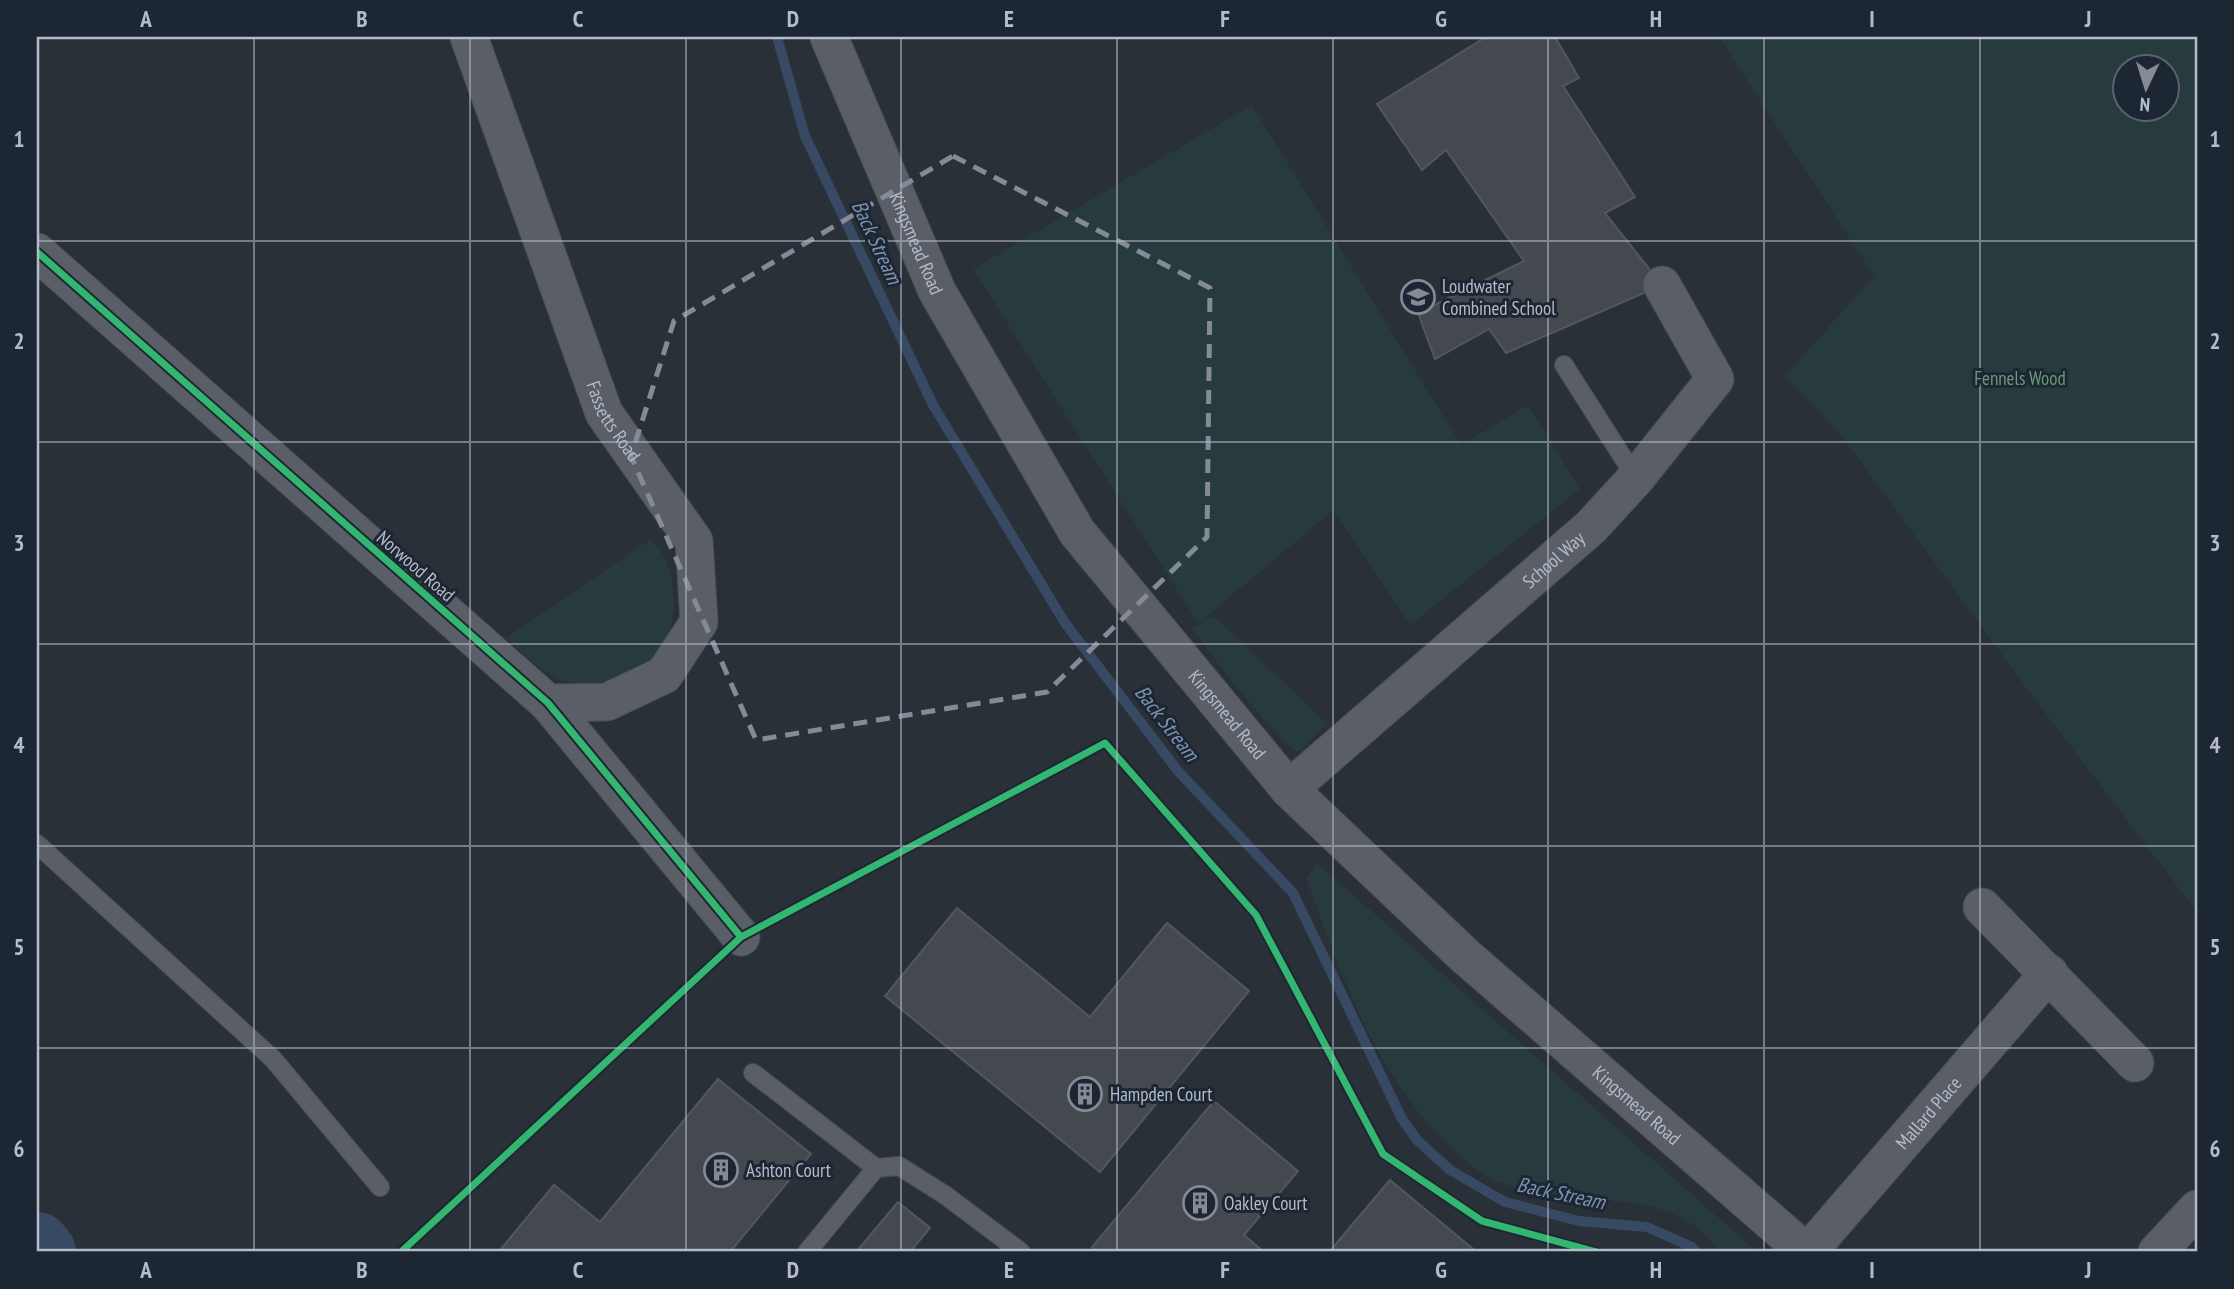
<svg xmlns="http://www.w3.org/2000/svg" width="2234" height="1289" font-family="'PT Sans Narrow',sans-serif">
  <rect width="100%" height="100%" fill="#2a3038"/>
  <!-- green -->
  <g fill="#273a3e" fill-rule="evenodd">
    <path d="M1719,37h478v875l-167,-219 -189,-258 -56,-59 89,-100zM2126,66h42v42h-42z"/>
    <path d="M1252,105l209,340 67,-40 52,84 -170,136 -77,-115 -134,113 15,-7 113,107 -25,27 -5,2 -9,-6 -53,-60 -43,-58 7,-4 -226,-355z"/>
    <path d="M651,539c4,6 10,11 13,18 15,29 14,77 -11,102 -10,10 -24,16 -38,20 -14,4 -33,7 -48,2 -24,-7 -43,-26 -61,-43z"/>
    <path d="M1317,863l440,389h-38c-46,-74 -158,-39 -226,-73 -20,-10 -34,-24 -50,-40 -72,-72 -102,-167 -137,-261z"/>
  </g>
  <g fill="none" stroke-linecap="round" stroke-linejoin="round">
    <!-- stream -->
    <path stroke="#384963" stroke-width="10" d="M777,37l28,99 128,269 132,218 113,148 115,122 109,226 15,21 33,30 55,32 74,19 68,6 45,20 4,5"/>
    <!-- river -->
    <path stroke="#384963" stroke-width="66" d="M37,1245l6,7"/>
  </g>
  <!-- building -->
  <g fill="#444950" stroke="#52575f" stroke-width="2">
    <path d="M1486,37h69l24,41 -16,8 72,111 -30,16 57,72 -156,68 -17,-24 -54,30 -17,-46 106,-52 -78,-111 -24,20 -45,-66z"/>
    <path d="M957,908l133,109 77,-94 82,68 -149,181 -215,-176z"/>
    <path d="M718,1079l93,75 -81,98h-227l-3,-2 54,-65 46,37z"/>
    <path d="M1214,1101l84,70 -54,64 20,17h-166l-6,-5z"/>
    <path d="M1390,1180l83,69 -2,3h-142z"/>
    <path d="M898,1202l32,26 -20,24h-54z"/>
  </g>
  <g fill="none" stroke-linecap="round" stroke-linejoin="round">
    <!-- lane casing -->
    <g stroke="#484c53" stroke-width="20">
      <g id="lane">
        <path d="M1564,365l72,113"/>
        <path d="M37,844l236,215 107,128"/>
        <path d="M753,1073l123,95"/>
        <path d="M807,1252l69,-84 23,-2 46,29 76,57"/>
      </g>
    </g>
    <!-- street casing -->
    <g stroke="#484c53" stroke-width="39">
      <g id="street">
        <path id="s1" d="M469,37l135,376 90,128 5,81 -35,53 -57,27 -59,1"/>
        <path id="s2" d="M829,37l108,254 140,241 212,257 175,166 342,297"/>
        <path d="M37,252l511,451 193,234"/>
        <path id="s3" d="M1289,789l302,-262 45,-49 79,-99 -53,-94"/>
        <path d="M1982,907l153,156"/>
        <path id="s4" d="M1808,1252l241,-279"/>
        <path d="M2157,1252l40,-43"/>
      </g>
    </g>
    <!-- lane -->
    <use href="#lane" stroke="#5a5e66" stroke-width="18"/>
    <!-- street -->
    <use href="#street" stroke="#5a5e66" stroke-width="37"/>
    <!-- cycleway casing -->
    <g stroke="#1d2633" stroke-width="11">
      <g id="cycleway">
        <path d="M37,252l511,451 193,234"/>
        <path d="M401,1252l340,-315 364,-194 151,172 127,239 99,67 114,31"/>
      </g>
    </g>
    <!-- cycleway -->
    <use href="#cycleway" stroke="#33b770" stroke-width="7"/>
  </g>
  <!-- marked area -->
  <path fill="none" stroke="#848b96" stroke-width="5" stroke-dasharray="14 9" stroke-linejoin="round" d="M953,156l257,132 -3,249 -160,155 -291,48 -125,-284 43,-135z"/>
  <!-- grid -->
  <path fill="none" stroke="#b4bcc9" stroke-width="2" stroke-opacity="0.55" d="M254,37v1215M470,37v1215M686,37v1215M901,37v1215M1117,37v1215M1333,37v1215M1548,37v1215M1764,37v1215M1980,37v1215M37,241h2160M37,442h2160M37,644h2160M37,846h2160M37,1048h2160"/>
  <!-- icons -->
  <defs>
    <g id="school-ring" transform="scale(1.75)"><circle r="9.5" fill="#1d2633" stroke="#848b96" stroke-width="1.5"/><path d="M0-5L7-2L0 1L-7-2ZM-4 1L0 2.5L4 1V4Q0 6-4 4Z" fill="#848b96"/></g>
    <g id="building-ring" transform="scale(1.75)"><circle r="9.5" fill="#1d2633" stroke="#848b96" stroke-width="1.5"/><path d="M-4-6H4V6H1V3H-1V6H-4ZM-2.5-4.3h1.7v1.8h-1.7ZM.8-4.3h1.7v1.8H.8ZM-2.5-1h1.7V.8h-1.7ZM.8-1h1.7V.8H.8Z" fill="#848b96"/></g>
  </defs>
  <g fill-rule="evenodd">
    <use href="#school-ring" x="1418" y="297"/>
    <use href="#building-ring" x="1085" y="1094"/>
    <use href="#building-ring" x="721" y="1170"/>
    <use href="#building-ring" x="1200" y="1203"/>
  </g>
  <g text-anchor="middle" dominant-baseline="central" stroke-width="6" stroke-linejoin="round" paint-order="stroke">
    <!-- street labels -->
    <g font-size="19" fill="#b4bcc9" stroke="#1d2633">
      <text stroke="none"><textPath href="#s2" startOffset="224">Kingsmead Road</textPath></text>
      <text stroke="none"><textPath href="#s1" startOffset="411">Fassetts Road</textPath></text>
      <text stroke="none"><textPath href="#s3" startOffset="350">School Way</textPath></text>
      <text transform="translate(416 566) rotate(41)">Norwood Road</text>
      <text stroke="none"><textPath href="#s2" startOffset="791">Kingsmead Road</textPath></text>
      <text stroke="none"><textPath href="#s2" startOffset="1358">Kingsmead Road</textPath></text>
      <text stroke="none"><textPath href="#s4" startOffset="184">Mallard Place</textPath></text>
    </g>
    <!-- poi labels -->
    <g font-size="19" fill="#b4bcc9" stroke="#1d2633" text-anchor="start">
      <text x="1442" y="286">Loudwater<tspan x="1442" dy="22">Combined School</tspan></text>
      <text x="1110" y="1094">Hampden Court</text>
      <text x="746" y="1170">Ashton Court</text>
      <text x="1224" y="1203">Oakley Court</text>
    </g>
    <!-- park labels -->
    <g font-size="19" fill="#6b9a76" stroke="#1d2633">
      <text x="2020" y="378">Fennels Wood</text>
    </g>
    <!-- water labels -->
    <g font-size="21" font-style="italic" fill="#7c92b1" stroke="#1d2633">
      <text transform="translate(877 242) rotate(65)">Back Stream</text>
      <text transform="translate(1167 723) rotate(52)">Back Stream</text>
      <text transform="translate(1561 1193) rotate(12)">Back Stream</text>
    </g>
  </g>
  <!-- border -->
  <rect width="2234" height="1289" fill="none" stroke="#1d2633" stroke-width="77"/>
  <!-- north arrow -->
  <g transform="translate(2146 88) rotate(184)"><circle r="33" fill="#1d2633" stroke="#59626f" stroke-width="2"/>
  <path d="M0-5L12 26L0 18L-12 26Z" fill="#848b96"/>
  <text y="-10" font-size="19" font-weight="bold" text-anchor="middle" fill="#b4bcc9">N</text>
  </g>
  <rect x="38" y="38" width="2158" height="1212" fill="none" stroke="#b4bcc9" stroke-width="2.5"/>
  <g font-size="23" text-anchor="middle" font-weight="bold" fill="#b4bcc9">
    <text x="146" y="27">A</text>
    <text x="362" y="27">B</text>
    <text x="578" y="27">C</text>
    <text x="793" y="27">D</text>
    <text x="1009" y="27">E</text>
    <text x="1225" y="27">F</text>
    <text x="1441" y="27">G</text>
    <text x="1656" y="27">H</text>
    <text x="1872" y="27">I</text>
    <text x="2088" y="27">J</text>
    <text x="19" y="147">1</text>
    <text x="2215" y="147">1</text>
    <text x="19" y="349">2</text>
    <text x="2215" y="349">2</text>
    <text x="19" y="551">3</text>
    <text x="2215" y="551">3</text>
    <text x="19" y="753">4</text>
    <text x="2215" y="753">4</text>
    <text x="19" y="955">5</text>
    <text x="2215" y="955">5</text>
    <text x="19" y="1157">6</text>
    <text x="2215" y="1157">6</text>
    <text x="146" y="1278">A</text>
    <text x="362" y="1278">B</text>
    <text x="578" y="1278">C</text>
    <text x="793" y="1278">D</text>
    <text x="1009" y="1278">E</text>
    <text x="1225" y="1278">F</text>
    <text x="1441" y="1278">G</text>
    <text x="1656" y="1278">H</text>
    <text x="1872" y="1278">I</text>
    <text x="2088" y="1278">J</text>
  </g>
</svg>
